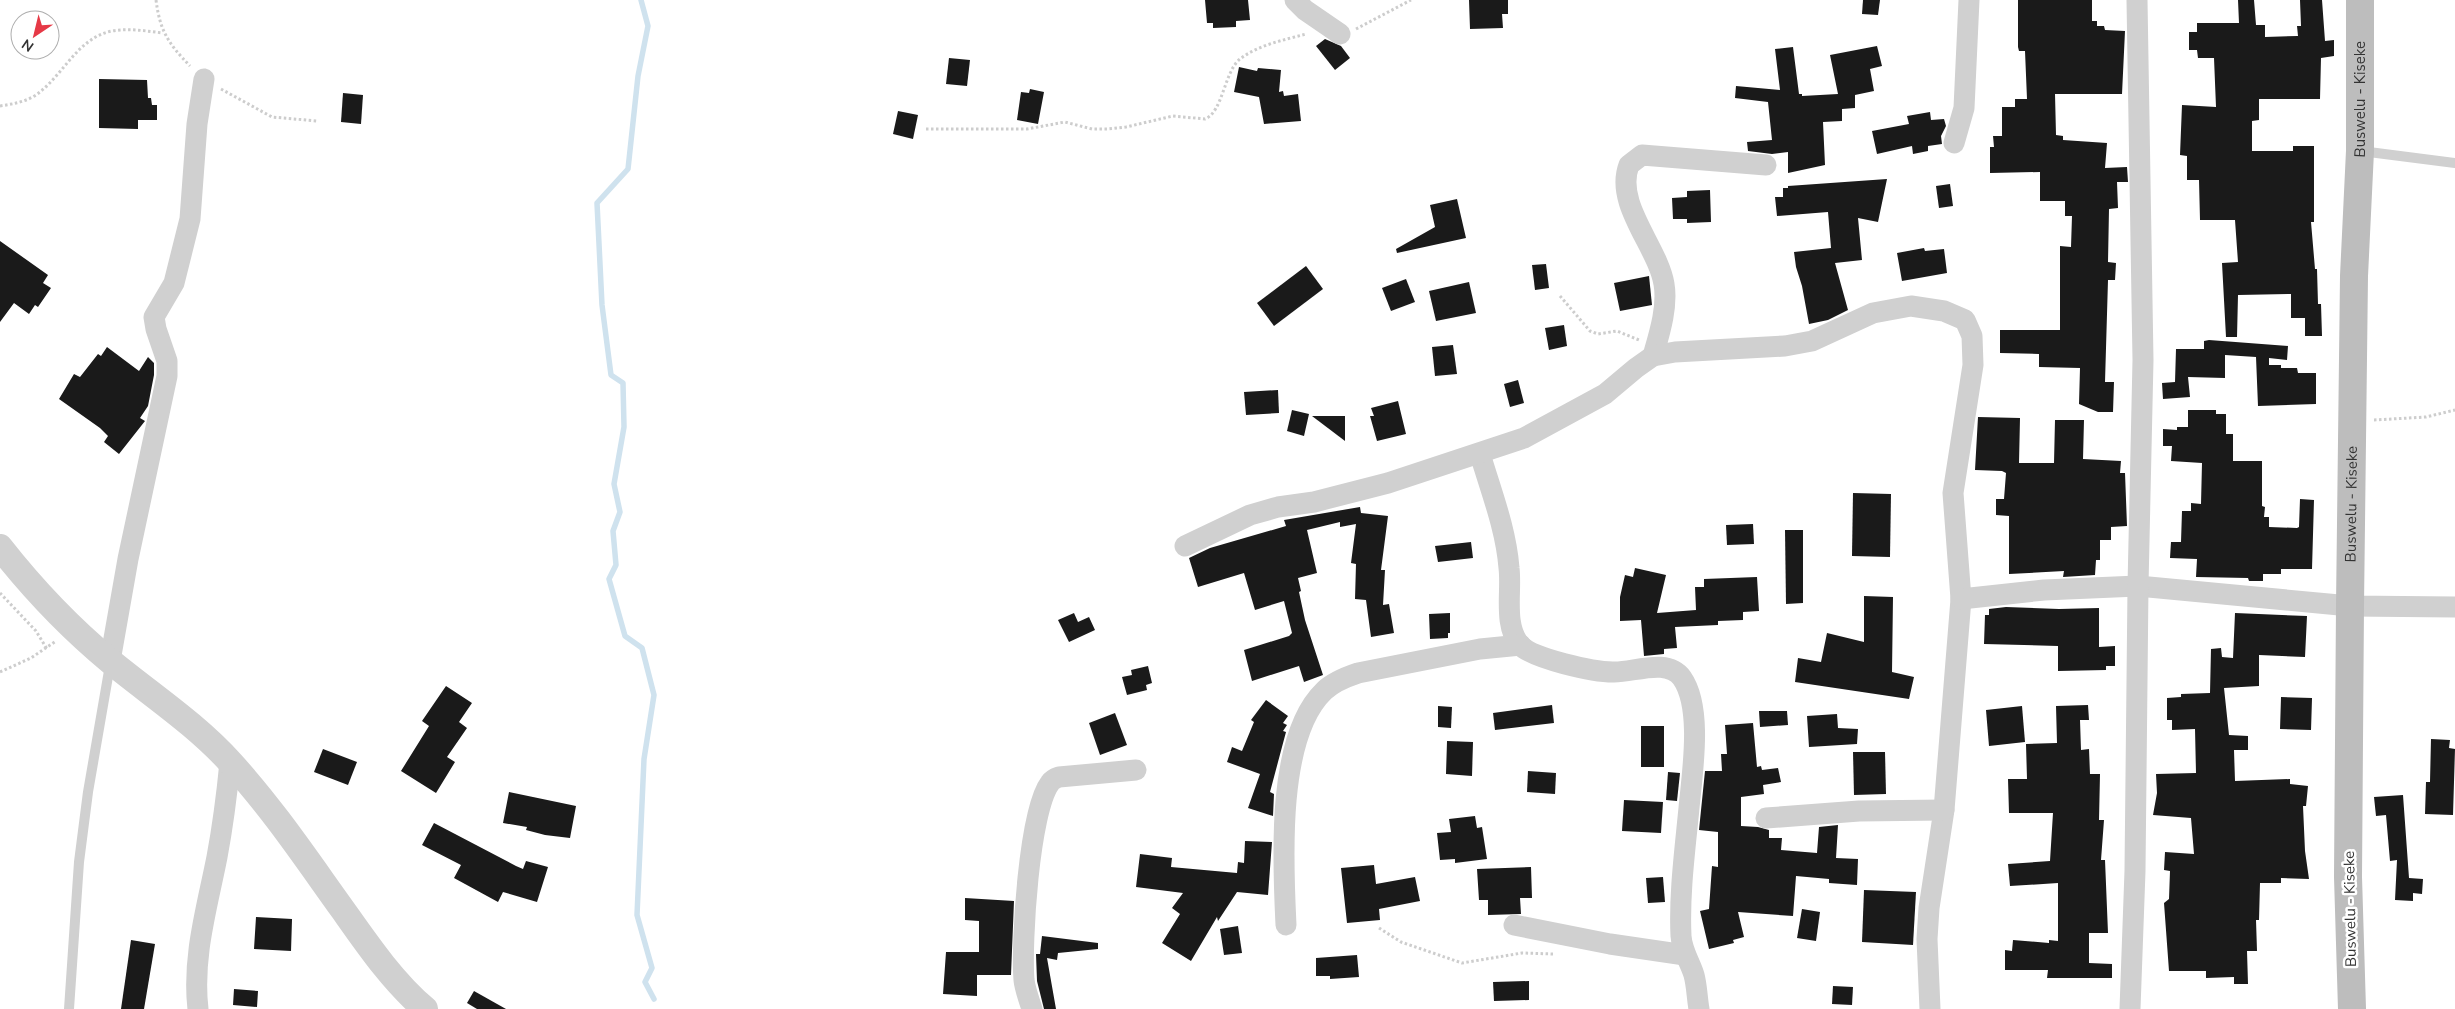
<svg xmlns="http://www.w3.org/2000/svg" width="2455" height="1009" font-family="'Nunito Sans',sans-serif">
  <rect width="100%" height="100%" fill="#fff"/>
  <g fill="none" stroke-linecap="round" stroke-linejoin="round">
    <!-- stream -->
    <path stroke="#cfe2ee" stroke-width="5.5" d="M641,0l7,26 -10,50 -10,93 -31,34 5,102 9,70 12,8 1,44 -10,57 6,28 -7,19 3,34 -7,14 16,57 17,12 12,47 -10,64 -7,156 15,53 -7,14 9,17"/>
  </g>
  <!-- building -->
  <g fill="#1a1a1a">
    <path d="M1205,0h43l2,20 -14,1v6l-23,1v-5h-6z"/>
    <path d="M1469,0h39v14h-6l1,14 -33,1z"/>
    <path d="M1863,0h17l-2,15 -16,-1z"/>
    <path d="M2018,0h74v21h5v5h7l1,4 20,1 -3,63h-67l1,41 7,1v4l44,3 -2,25 22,-1 1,15h-11l1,26 -9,1 -1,53 8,1 -1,17h-7l-3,102h9l-1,30h-15l-19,-8 1,-36 -41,-1v-13l-39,-1v-23h60v-84l11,1 1,-31h-7v-15h-25v-29l-50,1v-26h4l-1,-11h9v-29h13v-8h12l-2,-48h-6l-1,-4z"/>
    <path d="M2238,0h16l2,25h9v12l33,-1 -1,-10h4l-1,-26h22l3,41 9,-1v16l-13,2 -1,41h-61v21l-7,1v30h41v-5h21v76h-3l4,47h2l1,35h3l1,32h-17v-18h-14v-24l-53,1 -1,42h-11l-4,-74 16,-1 -3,-42h-35l-1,-40h-12v-24l-7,-1 2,-50 34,2 -2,-49h-16l-1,-8h-8v-18h8v-9h42z"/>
    <path d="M1325,39l16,7 9,12 -15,12 -19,-24z"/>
    <path d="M1877,46l5,20 -12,3 4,22 -19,4v13l-13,1v12l-19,1 2,43 -37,8v-21l-16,2 -24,-3 -1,-9 25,-2 -4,-38 -33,-4 1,-12 44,4 -5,-41 18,-2 6,47h3v2l36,-2 -8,-39z"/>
    <path d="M949,58l21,2 -3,26 -21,-2z"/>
    <path d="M1239,67l18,4 1,-3 23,2 -2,22 4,-1 1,5 14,-2 3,27 -37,3 -5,-27 -25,-5z"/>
    <path d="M99,79l48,1 1,18h3l1,7h5v15h-19v9l-39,-1z"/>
    <path d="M1030,89l14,3 -6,32 -21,-4 4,-28 8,1z"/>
    <path d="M343,93l20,2 -2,29 -20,-2z"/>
    <path d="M898,111l20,4 -5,24 -20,-5z"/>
    <path d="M1930,112l1,8 13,-1 2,7 -5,10 1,8 -14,2v5l-15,3 -1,-8 -35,8 -5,-23 37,-7 -2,-8z"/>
    <path d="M1887,179l-9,43 -20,-4 4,42 -27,3 13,47 -20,10 -19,4 -7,-38 -6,-19 -2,-15 37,-4 -3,-36 -51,4 -2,-19h8v-9h5v-2z"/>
    <path d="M1950,184l3,22 -14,2 -3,-22z"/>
    <path d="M1710,190l1,32 -24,1v-4h-14l-1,-21 15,-1v-6z"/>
    <path d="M1457,199l9,39 -69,15 -1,-4 39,-22 -5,-22z"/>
    <path d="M0,241l48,34 -5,8 8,5 -13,19 -3,-2 -6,9 -15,-11 -14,19z"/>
    <path d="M1924,248l1,3 19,-2 3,24 -45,8 -5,-28z"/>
    <path d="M1546,264l3,24 -14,2 -3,-25z"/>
    <path d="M1306,266l17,23 -49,37 -17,-23z"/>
    <path d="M1649,276l3,29 -32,6 -6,-28z"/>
    <path d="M1406,279l9,23 -24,9 -9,-23z"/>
    <path d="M1469,282l7,31 -40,8 -7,-30z"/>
    <path d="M1564,325l3,21 -18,4 -4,-22z"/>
    <path d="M2209,340l79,6 -1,14 -18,-2v7h12v3h16l1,5h18v31l-58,2 -2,-49 -31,-2v23l-37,-1 2,20 -27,2 -1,-16 13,-1 1,-33h28v-8z"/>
    <path d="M1453,345l4,29 -22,2 -3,-29z"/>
    <path d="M107,347l32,24 9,-14 6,6v12l-6,31 -8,12 5,3 -26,33 -15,-12 4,-6 -8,-8 -41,-29 15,-25 6,3 18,-23 3,2z"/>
    <path d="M1518,380l6,23 -14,4 -6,-23z"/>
    <path d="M1278,390l1,23 -33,2 -2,-23z"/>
    <path d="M1398,401l8,33 -29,7 -7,-25h4l-3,-8z"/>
    <path d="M1292,410l17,4 -5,22 -17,-5z"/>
    <path d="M2188,410h28v4h10v20h7v27h29v45l3,1 -1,10h5v10l28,1 2,-1 1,-28 14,1 -2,69h-31v5h-18v7h-14l-1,-3 -52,-1 1,-18 -27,-1 1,-16h10l1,-31h9v-8l10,1 1,-41 -31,-2 1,-15h-9v-17l14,1v-3h11z"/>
    <path d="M1312,416h33v25z"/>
    <path d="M1978,417l42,1 -1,45h35l1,-43h29l-1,39 38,2 -1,12h5l2,53 -16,1v13h-11v20h-4l-1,15 -32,2 1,-6 -55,3v-58l-13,-1v-16h8l2,-26 -4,-2 -27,-1z"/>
    <path d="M1853,493l38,1 -1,63 -38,-1z"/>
    <path d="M1360,507l1,6 27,3 -7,54h4l-2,35 6,-1 5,29 -23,4 -5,-37 -11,-1 1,-35 -5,-1 5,-39 -16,3v-5l-33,8 10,43 -19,5 3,13 -2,1 6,28 18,55 -19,7 -5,-16 -47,15 -8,-31 45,-14 3,-3 -8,-32 -29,9 -11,-37 -46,14 -9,-29 21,-10 76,-22 -2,-6z"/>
    <path d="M1753,524l1,20 -27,1 -1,-20z"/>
    <path d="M1785,530h18v73l-17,1z"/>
    <path d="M1471,542l2,16 -35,4 -3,-16z"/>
    <path d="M1635,568l31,7 -9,38 39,-3 -1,-23h9v-8l53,-2 2,34 -16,1v8l-25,1v4l-43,2 2,21 -13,1v5l-20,2 -3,-36 -21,1v-24l5,-22 8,2z"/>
    <path d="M1864,596l29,1 -1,75 22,5 -5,22 -114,-17 3,-24 23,4 6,-29 37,9z"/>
    <path d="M2006,607l53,2 40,-1v39l16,-1v20h-9v4l-48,1v-25l-74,-2 1,-29h4v-6z"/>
    <path d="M1074,613l4,9 11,-5 6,13 -26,12 -11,-22z"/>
    <path d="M1450,613v20h-2v5l-18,1 -1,-25z"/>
    <path d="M2235,613l72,3 -2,41 -46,-2v31l-35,2 5,47 19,1v14h-14l1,31 55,-2v5l18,2 -2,20h-3l2,45 4,28 -28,-1v5h-21l-1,37h-3l1,31h-10l1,33h-14v-7l-28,1v-7h-37l-5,-68 5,-4 1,-28 -6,-1 1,-18 29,2 -3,-36 -38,-3 4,-22 -1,-19 40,-1 -1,-44 -23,1v-10h-5v-22l14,-1v-3l29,-1 1,-44 10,-1 1,9 11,1z"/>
    <path d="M1148,666l4,17 -6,2 1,5 -20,5 -5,-18 10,-2 -1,-5z"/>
    <path d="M446,686l26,17 -13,19 8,6 -20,29 8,5 -19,31 -35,-22 28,-45 -7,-5z"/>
    <path d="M2281,697l31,1 -1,32 -31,-1z"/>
    <path d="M1266,700l22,16 -5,7 4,2 -4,6 3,1 -16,60 4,2 -1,22 -25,-8 12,-34 -33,-12 5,-15 10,4 12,-29 -3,-2z"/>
    <path d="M1552,705l2,18 -59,7 -2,-17z"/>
    <path d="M2088,705l1,15h-9l1,30 8,-1 1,25h10l-1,46h5l-3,40h4l3,73h-19v30l23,1v14h-65l1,-8h-43v-20l7,1 1,-11 36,3v-3l9,1v-58l-48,3 -2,-22 42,-3 3,-48h-44l-1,-34h19l-1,-35 31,-1 -1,-37z"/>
    <path d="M1438,706l14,1 -1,21 -13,-1z"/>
    <path d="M2022,706l3,36 -36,4 -3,-36z"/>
    <path d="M1759,711h28l1,14 -28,2z"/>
    <path d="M1115,713l12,32 -27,10 -11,-32z"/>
    <path d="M1837,714l1,14 20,1 -1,15 -48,3 -2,-31z"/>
    <path d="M1753,723l4,44 4,-1 1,4 16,-2 3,14 -18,3 1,9 -23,3v29l17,1 11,3v8h13l-1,12 36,3 2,-26 19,-2 -2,33 22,1 -1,26 -28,-2v-4l-33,-3 -3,40 -55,-4 6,25 -11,3 1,3 -25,6 -9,-38 9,-2 3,-43 6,1v-35l-19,-2 6,-59h17l-1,-17h6l-2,-29z"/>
    <rect x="1641" y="726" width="23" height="41"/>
    <path d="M2431,739l19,1 -1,8 6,1 -2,66 -28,-1 1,-32h4z"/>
    <path d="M1447,741l26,1 -1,34 -26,-2z"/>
    <path d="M323,749l34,13 -9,23 -34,-13z"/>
    <path d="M1853,752h32l1,42 -32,1z"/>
    <path d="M1528,771l28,2 -1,21 -28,-2z"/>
    <path d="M1668,772l12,1 -3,28 -11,-1z"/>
    <path d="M509,792l67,14 -6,32 -25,-3 -19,-5 1,-3 -24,-4z"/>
    <path d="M2403,795l6,83 14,1 -1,15 -9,-1v8l-18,-1 2,-40 -7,1 -4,-46 -10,1 -2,-19z"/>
    <path d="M1624,800l39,2 -2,31 -39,-2z"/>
    <path d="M1475,816l2,12 5,-1 5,32 -32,4v-4l-15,1 -3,-27 14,-1 -2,-13z"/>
    <path d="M434,823l82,43 7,3 3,-8 22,6 -11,35 -34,-10 -5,10 -44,-24 7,-13 -39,-20z"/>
    <path d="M1245,841l27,1 -4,53 -31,-3 -19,29 -1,-4 -26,44 -29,-18 18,-29 -8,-6 11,-15 -47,-6 4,-33 32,4 -1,9 66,6 1,-11 6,1z"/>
    <path d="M1374,865l2,19 39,-7 5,24 -41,8 1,11 -33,3 -6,-55z"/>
    <path d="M1531,867l1,31h-12l1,16 -33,1v-15h-9l-2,-31z"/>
    <path d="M1663,877l2,25 -17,1 -2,-25z"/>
    <path d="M1864,890l52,2 -3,53 -51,-3z"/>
    <path d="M965,898l49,3 -3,74h-34v21l-34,-2 3,-42h33v-31l-14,-1z"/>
    <path d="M1802,909l18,3 -4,29 -19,-3z"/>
    <path d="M256,917l36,2 -1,32 -37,-2z"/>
    <path d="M1238,926l4,27 -18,2 -4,-26z"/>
    <path d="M1042,936l56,7v6l-40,4 -1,7 -10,-2 9,51h-12l-7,-28 -1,-27h4z"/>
    <path d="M131,940l24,4 -11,65h-23z"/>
    <path d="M1357,955l2,22 -29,2v-3h-14v-18z"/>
    <path d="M1529,981v19l-35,1 -1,-19z"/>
    <path d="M1833,986l20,1 -1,18 -20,-1z"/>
    <path d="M234,989l24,2 -1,16 -24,-2z"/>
    <path d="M474,991l32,18h-29l-10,-6z"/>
  </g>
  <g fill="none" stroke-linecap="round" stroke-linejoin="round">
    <!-- path -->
    <g stroke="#cdcdcd" stroke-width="3" stroke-dasharray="2.5 2.5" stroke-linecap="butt">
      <path d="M156,0c4,31 12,43 34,66"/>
      <path d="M1356,29l55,-29"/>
      <path d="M221,89l51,28 45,4"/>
      <path d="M0,106c13,-2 25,-4 36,-11 28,-20 41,-57 76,-64 17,-3 34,0 51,2"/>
      <path d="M926,129h101l38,-7 27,7h16l18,-2 47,-11 32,3c18,-7 19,-47 35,-60 18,-14 44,-19 66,-25"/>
      <path d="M1560,296l30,35 8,3 19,-3 22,9"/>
      <path d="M2374,420l52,-3 29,-7"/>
      <path d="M0,593l36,38 11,18"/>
      <path d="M0,672l31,-14 25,-17"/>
      <path d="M1379,928l22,14 61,21 60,-10 31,1"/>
    </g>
    <!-- service -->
    <g stroke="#d0d0d0" stroke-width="10">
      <path d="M2361,151l94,12"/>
      <path d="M69,1009l10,-147 9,-70 22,-127"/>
    </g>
    <!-- minor -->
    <g stroke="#d0d0d0" stroke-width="21">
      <path d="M1295,0l10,10 35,24"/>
      <path d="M1954,143l10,-35 5,-108"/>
      <path d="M1653,356c6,-21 15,-49 11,-72 -6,-37 -50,-80 -35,-119l13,-10 124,10"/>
      <path d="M1480,454c11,37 26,75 29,114 3,23 -6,57 11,77 13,14 74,27 93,27 20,1 54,-15 69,6 21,30 10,96 7,130 -4,42 -10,86 -8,128 1,15 9,26 13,39 3,11 3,23 5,34"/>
      <path d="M1185,546l65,-31 28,-8 36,-5 74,-19 136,-45 81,-44 31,-26 17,-12 22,-4 110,-6 27,-5 61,-28 38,-7 33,5 21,9 7,16 1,29 -20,128 8,106 -17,211 -15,98 -2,31 3,70"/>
      <path d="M1961,599l83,-9 94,-4 212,20 105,1"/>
      <path d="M110,661l18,-102 39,-183v-15l-11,-32 -2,-12 20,-34 16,-64 7,-95 7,-45"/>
      <path d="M1766,818l93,-7 85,-1"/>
      <path d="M1286,925c-3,-62 -10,-188 38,-234 9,-9 22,-14 34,-18l122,-24 41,-4"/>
      <path d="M1514,925l96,19 75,11"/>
      <path d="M198,1009c-6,-52 9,-101 19,-152 6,-32 10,-64 13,-95"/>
      <path d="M1032,1009c-3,-9 -7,-20 -8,-29 -3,-37 5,-169 26,-197 2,-3 6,-5 9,-6l77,-7"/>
      <path d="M2130,1009l5,-138 3,-285 5,-226 -6,-360"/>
    </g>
    <!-- tertiary -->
    <path stroke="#d0d0d0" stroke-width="26" d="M0,547c33,42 69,80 110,114 40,33 86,63 121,102 42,46 76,97 112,147 24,34 50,72 82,99"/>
    <!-- secondary -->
    <path stroke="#bdbdbd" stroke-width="28" id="s1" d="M2352,1009l-4,-132 2,-271 4,-330 6,-125v-151"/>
  </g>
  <g text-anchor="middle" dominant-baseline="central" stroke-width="5" stroke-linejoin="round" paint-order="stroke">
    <!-- street labels -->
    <g font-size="15" fill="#333" stroke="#fff">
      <text stroke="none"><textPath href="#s1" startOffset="910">Buswelu - Kiseke</textPath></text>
      <text stroke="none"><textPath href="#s1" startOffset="505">Buswelu - Kiseke</textPath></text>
      <text transform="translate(2350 909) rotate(-91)">Buswelu - Kiseke</text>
    </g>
  </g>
  <!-- north arrow -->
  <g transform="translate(35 35) rotate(215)"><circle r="24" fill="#ffffff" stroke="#adadad"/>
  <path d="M0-4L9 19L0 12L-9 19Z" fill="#e63946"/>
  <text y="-8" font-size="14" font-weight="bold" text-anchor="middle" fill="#333333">N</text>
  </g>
</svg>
